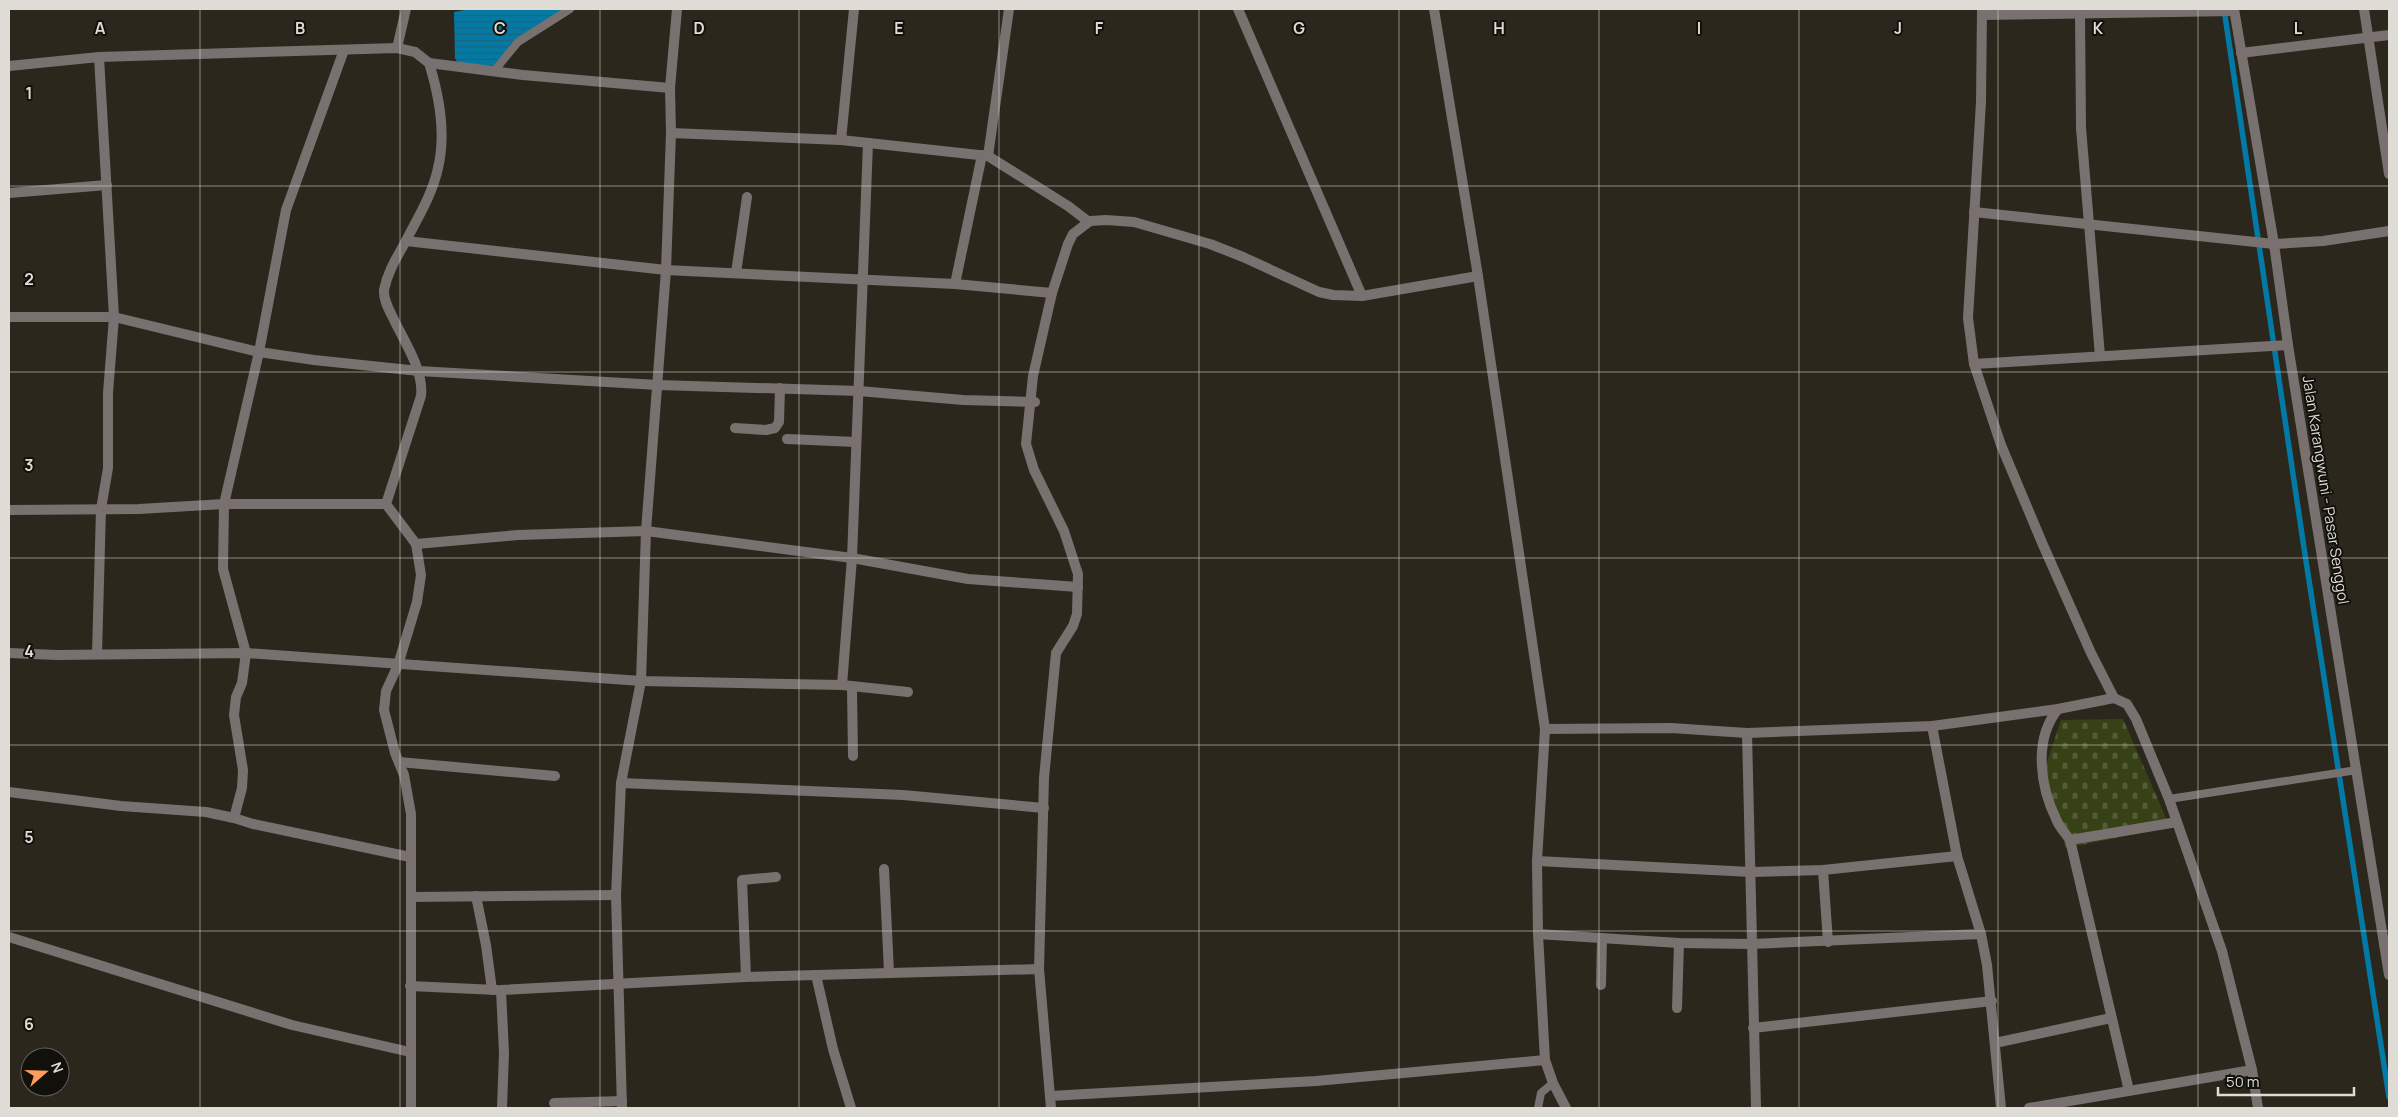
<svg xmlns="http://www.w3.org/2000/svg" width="2398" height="1117" font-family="Manrope,sans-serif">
  <defs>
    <pattern id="cemetery-stones" width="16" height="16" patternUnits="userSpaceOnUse" patternTransform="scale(1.25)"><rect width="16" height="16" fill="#364115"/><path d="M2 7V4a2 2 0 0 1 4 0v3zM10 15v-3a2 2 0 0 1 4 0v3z" fill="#535c36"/></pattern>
    <pattern id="water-rules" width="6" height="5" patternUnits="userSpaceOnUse" patternTransform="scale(1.25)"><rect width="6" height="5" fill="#027aa5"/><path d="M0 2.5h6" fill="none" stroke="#1c647d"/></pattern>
  </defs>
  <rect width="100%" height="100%" fill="#2b271c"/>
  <!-- cemetery -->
  <path fill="url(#cemetery-stones)" d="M2123,719l47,108 -104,21 -24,-71 19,-57z"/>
  <!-- water -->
  <path fill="url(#water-rules)" d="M470,9h96l-55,35 -13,20 -9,4 -31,-4 -3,-6 -1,-46z"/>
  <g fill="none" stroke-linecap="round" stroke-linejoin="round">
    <!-- stream -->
    <path stroke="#027aa5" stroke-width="5.5" d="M2224,9l80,539 85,549"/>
    <!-- lane -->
    <g stroke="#787170" stroke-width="8">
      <path d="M495,70l23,-28 52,-33"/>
      <path d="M2169,799l188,-29"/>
      <path d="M1538,1108l3,-15 12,-10"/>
    </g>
    <!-- street -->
    <g stroke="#787170" stroke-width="10">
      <path d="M1009,9l-21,147 80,50 21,16"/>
      <path d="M1238,9l124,287"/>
      <path d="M1434,9l44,267 67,453"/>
      <path d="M1982,9l-1,93 -13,216 6,46 27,81 42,100 48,108 23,45"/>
      <path d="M2234,9l40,235 14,101 101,630"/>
      <path d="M2364,9l25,165"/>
      <path d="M1982,15l252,-4"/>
      <path d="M2080,15l1,113 19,228"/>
      <path d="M397,48l9,-39"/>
      <path d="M2241,53l148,-18"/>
      <path d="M9,66l90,-9 298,-9 18,4 14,11 94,12 147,13"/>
      <path d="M671,133l170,7 147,16"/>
      <path d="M841,140l13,-131"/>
      <path d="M9,193l98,-8"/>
      <path d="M1974,212l300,32 49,-3 66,-10"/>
      <path d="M406,241l260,29 289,14 97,9"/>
      <path d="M736,273l11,-76"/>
      <path d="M955,284l27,-129"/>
      <path d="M9,317h105l145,35 55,8 105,11 239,14 201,6 104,9 72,2"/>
      <path d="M1974,364l314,-19"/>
      <path d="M735,428l31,2 9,-2 4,-6 1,-34"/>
      <path d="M787,439l69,3"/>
      <path d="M9,510l130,-1 85,-5h162"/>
      <path d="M416,544l102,-9 128,-4 206,27 116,21 110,8"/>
      <path d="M9,653l48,2 189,-2 395,28 201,4 66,7"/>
      <path d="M97,654l4,-145 7,-41v-75l6,-76 -15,-260"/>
      <path d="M842,685l10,-127 16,-415"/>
      <path d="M852,688l1,68"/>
      <path d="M2058,709c-25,31 -18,78 -1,112 3,7 9,13 13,19l59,251"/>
      <path d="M1932,726l25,130"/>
      <path d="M1747,733l9,375"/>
      <path d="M399,762l156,14"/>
      <path d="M621,783l282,12 141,13"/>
      <path d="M9,792l112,14 85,6 28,6 8,-30 1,-18 -9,-55 2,-18 6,-14 4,-30 -23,-84 1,-65 35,-152 27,-142 58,-160"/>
      <path d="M234,818l19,6 157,33"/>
      <path d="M2070,840l107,-18"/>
      <path d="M1537,861l214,11 72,-2 134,-14 24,78 6,31 14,143"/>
      <path d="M884,869l5,103"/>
      <path d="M1823,870l5,72"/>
      <path d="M476,896l10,49 6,45"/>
      <path d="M411,897l205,-2"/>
      <path d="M1538,934l141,9 72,1 230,-10"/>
      <path d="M9,937l283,88 118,27"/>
      <path d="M816,975l17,74 18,59"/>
      <path d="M746,977l-4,-97 34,-3"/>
      <path d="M1601,985l1,-47"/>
      <path d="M410,986l87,4"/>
      <path d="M1677,1008l2,-65"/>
      <path d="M1753,1028l239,-27"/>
      <path d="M1995,1043l116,-25"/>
      <path d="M1050,1096l266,-15 229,-21"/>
      <path d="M554,1103l68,-2"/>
      <path d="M411,1108v-294l-7,-39 -9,-22 -11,-43 2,-19 12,-26 19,-63 4,-27 -5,-31 -30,-40 35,-108c3,-24 -15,-52 -26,-74 -4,-9 -12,-21 -11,-32 4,-21 16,-37 25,-55 11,-21 24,-43 29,-67 8,-33 1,-73 -9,-105"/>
      <path d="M502,1108l2,-55 -3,-63 245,-13 293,-8"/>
      <path d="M622,1108l-6,-213 5,-112 20,-102 5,-150 20,-261 5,-137 -1,-45 7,-79"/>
      <path d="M1051,1108l-12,-139 5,-191 12,-125 17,-27 4,-12 1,-40 -14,-43 -30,-61 -8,-26 7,-68 19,-83 16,-49 5,-10 17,-13 16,-1 28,2 76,22 33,13 76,35 14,3 29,1 116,-20"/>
      <path d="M1566,1108l-13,-25 -8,-23 -7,-126 -1,-73 8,-132 126,-1 76,5 185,-7 126,-17 56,-11 13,6 9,15 33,80 53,152 30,119 6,38"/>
      <path d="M2029,1108l223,-38"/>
    </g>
  </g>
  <!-- grid -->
  <path fill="none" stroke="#dfdcd5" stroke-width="1" stroke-opacity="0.55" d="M200,9v1099M400,9v1099M600,9v1099M799,9v1099M999,9v1099M1199,9v1099M1399,9v1099M1599,9v1099M1799,9v1099M1998,9v1099M2198,9v1099M9,186h2380M9,372h2380M9,558h2380M9,745h2380M9,931h2380"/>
  <g text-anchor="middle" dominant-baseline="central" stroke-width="4" stroke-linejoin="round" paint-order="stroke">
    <!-- street labels -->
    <g font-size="15" fill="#dfdcd5" stroke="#12100b">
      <text transform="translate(2326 490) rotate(81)">Jalan Karangwuni - Pasar Senggol</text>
    </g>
  </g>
  <g font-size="16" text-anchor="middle" font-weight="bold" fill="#dfdcd5" stroke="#12100b" stroke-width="4" stroke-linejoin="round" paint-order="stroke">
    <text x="100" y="34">A</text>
    <text x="300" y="34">B</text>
    <text x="500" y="34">C</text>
    <text x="699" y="34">D</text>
    <text x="899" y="34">E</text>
    <text x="1099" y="34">F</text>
    <text x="1299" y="34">G</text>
    <text x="1499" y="34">H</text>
    <text x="1699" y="34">I</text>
    <text x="1898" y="34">J</text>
    <text x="2098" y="34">K</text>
    <text x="2298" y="34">L</text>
    <text x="29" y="99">1</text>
    <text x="29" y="285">2</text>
    <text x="29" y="471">3</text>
    <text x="29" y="657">4</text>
    <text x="29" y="843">5</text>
    <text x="29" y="1030">6</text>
  </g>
  <!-- border -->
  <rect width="2398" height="1117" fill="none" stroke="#dfdcd5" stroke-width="20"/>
  <!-- north arrow -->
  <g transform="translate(45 1072) rotate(70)"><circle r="24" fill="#12100b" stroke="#64625c"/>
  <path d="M0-4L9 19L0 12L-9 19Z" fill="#ff9b5b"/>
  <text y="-8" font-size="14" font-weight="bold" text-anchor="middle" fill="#dfdcd5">N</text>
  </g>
  <!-- scale -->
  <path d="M2218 1087v8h136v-8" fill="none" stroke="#dfdcd5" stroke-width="2.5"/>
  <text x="2226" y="1087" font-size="15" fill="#dfdcd5" stroke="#12100b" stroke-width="4" paint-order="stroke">50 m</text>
</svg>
